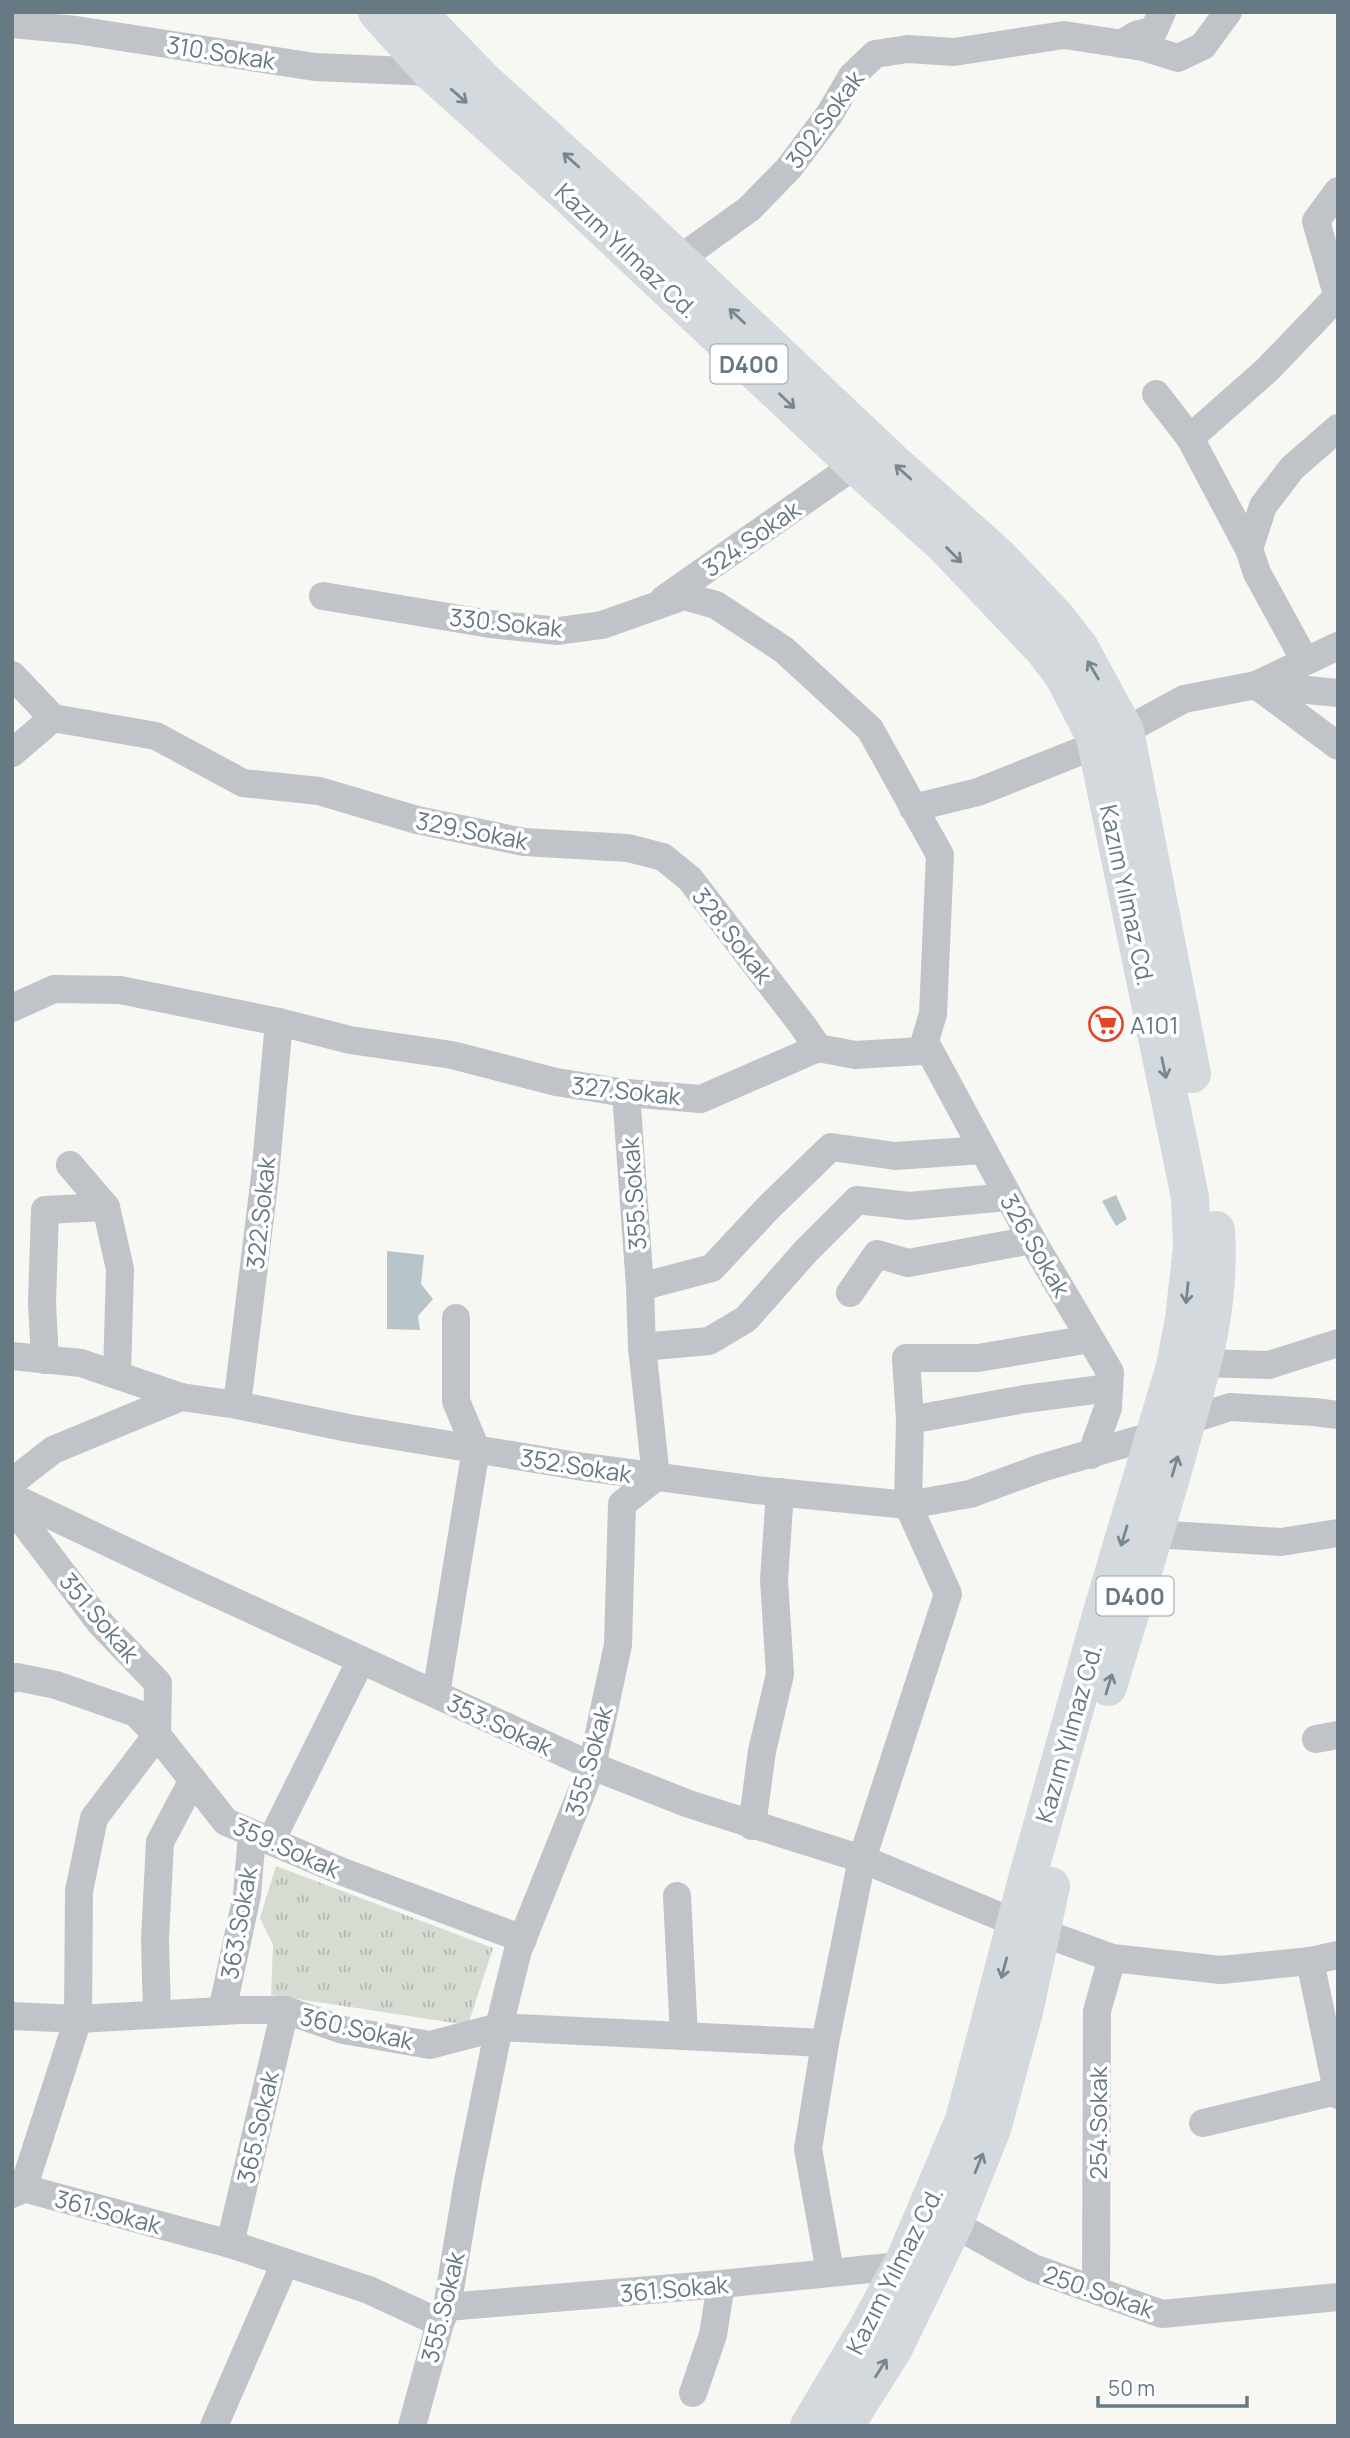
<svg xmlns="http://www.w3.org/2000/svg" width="1350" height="2438" font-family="Manrope,sans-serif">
  <defs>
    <pattern id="park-tufts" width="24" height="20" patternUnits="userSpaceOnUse" patternTransform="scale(1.75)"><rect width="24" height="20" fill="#d7dcd3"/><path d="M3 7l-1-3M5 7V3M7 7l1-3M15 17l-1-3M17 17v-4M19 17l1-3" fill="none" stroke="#b2b7b1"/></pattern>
  </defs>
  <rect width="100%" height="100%" fill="#f7f7f4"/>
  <!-- park -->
  <path fill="url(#park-tufts)" d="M276,1866l217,82 -25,77 -197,-30 2,-50 -13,-27z"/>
  <!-- water -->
  <g fill="#b7c5c8">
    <path d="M1116,1195l11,24 -11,7 -14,-25z"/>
    <path d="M387,1251l37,4 -3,29 12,15 -15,17 2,14 -33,-1z"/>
  </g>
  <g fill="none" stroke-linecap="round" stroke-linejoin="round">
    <!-- minor -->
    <g stroke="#c0c4c8" stroke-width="28">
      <path d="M12,24l64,6 239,37 116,5"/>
      <path d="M1121,44l15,-9 18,-5 8,-18"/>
      <path d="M1338,191l-22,30 22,77"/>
      <path d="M678,260l71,-51 40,-41 40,-53 23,-39 23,-22 33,-5 46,3 110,-17 79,12 35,11 25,-12 25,-34"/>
      <path d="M1156,394l34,44 59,111"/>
      <path d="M1190,438l77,-68 70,-73"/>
      <path d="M664,599l191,-134"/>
      <path d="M1338,646l-82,39 82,61"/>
      <path d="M1305,661l-48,-88 -8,-24 14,-43 29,-38 46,-40"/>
      <path d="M12,675l41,43"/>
      <path d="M1125,731l59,-32 72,-14 82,8"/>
      <path d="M12,753l41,-35 103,18 87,47 76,8 98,29 107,22 104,6 35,9 27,22 113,147 15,22"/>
      <path d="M913,808l65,-16 118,-47"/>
      <path d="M12,1008l42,-19 66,1 159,32 71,18 102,15 104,27 70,11 75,6 117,-51 37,7 67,-4 11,-37 7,-159 -70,-126 -86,-79 -68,-45 -32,-9 -82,29 -44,6 -68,-7 -167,-28"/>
      <path d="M925,1042l107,198 78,132 -2,36 -17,47"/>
      <path d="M70,1165l36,42 14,62 -3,106"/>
      <path d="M640,1287l72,-19 56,-60 63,-61 64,9 88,-6"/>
      <path d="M850,1293l27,-39 31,9 124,-23"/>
      <path d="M642,1347l67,-6 37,-22 60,-68 51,-51 52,6 99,-9"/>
      <path d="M12,1356l69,7 100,34"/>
      <path d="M45,1360l-3,-57 3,-93 61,-3"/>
      <path d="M1203,1363l66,2 69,-22"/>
      <path d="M237,1405l28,-229 14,-154"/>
      <path d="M910,1420l-4,-62h72l112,-19"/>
      <path d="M1187,1421l43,-14 84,5 24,3"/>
      <path d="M12,1482l41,-32 128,-53 56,8 111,23 229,38 179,24 152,15 62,-11 71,-26 114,-33"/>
      <path d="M12,1497l175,83 405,186 97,38 173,55 154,64 96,35 109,12 89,-9 28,-6"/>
      <path d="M12,1507l89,117 57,59 -1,52 -63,83 -15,73 -1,128 -55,170 -11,5"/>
      <path d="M1154,1534l127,8 57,-9"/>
      <path d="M12,1679l5,-2 39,8 80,28 21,22 69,87 117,50 180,67"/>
      <path d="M436,1694l40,-245 -20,-48v-83"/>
      <path d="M1316,1739l22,-4"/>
      <path d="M752,1826l10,-75 18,-77 -6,-94 6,-88"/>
      <path d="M271,1841l90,-181"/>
      <path d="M677,1896l7,140"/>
      <path d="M1310,1961l28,134"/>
      <path d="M222,2011l25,-116 5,-61"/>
      <path d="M157,2014l-2,-75 5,-97 33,-62"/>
      <path d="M12,2016l66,3 162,-9h45l58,20 87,15 69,-18 326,16"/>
      <path d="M1203,2123l134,-32"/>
      <path d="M12,2185l218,59 139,46 71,33"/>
      <path d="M954,2224l79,44 129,46 176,-17"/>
      <path d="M230,2244l55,-234"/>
      <path d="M830,2272l-22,-123 17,-106 37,-184 86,-265 -40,-89 2,-85 115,-21 84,-11"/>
      <path d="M1096,2290l1,-279 15,-53"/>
      <path d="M447,2307l274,-23 179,-18"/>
      <path d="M693,2393l20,-58 8,-51"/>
      <path d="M214,2426l71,-163"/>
      <path d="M412,2426l28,-103 7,-16 21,-126 31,-154 19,-77 74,-184 26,-121 4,-141 34,-27 -14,-130 -2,-60 -14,-194"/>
    </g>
    <!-- highway -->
    <g stroke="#d4d9dd" stroke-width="38">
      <path d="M377,12l54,60 135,121 289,272 87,78 101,106 20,26 32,62 95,460 2,50 -8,72 -9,47 -73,246 -73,260 -65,248 -58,137 -39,72 -58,97"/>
      <path d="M417,12l67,69 140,127 272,257 103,92 57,60 24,31 45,83 67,343"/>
      <path d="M1108,1687c24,-81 50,-161 72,-242 21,-73 41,-137 36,-215"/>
      <path d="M845,2426l49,-78 60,-124 38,-95 32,-117 27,-126"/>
    </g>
  </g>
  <!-- one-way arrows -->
  <defs><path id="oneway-shaft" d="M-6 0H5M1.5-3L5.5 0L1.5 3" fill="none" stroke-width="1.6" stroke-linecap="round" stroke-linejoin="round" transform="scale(1.75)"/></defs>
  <g stroke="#768792">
    <use href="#oneway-shaft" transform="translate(459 96) rotate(41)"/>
    <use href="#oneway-shaft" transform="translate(571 160) rotate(-138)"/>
    <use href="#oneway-shaft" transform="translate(737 316) rotate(-137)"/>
    <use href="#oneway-shaft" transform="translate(787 401) rotate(44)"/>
    <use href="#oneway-shaft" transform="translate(903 472) rotate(-138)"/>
    <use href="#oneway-shaft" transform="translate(954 555) rotate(45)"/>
    <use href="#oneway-shaft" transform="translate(1093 670) rotate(-121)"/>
    <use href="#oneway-shaft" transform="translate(1164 1068) rotate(78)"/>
    <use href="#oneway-shaft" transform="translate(1187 1293) rotate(96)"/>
    <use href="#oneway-shaft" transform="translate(1175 1466) rotate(-74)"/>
    <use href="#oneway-shaft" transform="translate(1124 1536) rotate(107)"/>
    <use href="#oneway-shaft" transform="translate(1109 1684) rotate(-73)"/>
    <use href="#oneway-shaft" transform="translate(1004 1968) rotate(105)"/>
    <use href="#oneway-shaft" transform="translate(979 2163) rotate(-68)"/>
    <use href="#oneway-shaft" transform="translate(881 2368) rotate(-58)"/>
  </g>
  <!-- icons -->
  <defs>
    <g id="supermarket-ring" transform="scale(1.75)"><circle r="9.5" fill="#fff" stroke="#e34627" stroke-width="1.5"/><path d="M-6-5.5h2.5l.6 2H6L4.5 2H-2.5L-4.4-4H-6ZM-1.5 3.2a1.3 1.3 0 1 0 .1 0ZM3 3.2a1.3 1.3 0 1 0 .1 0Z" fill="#e34627"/></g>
  </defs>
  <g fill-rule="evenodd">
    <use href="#supermarket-ring" x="1106" y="1024"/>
  </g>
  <g text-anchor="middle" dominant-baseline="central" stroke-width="7" stroke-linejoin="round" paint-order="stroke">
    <!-- shield labels -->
    <g fill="#fff" stroke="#94a1aa" stroke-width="2">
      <rect x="710.5" y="344.5" width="77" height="39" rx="5"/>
      <rect x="1096.5" y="1576.5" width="77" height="39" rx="5"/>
    </g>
    <g font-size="23" font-weight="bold" fill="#667985">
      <text x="749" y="364">D400</text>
      <text x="1135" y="1596">D400</text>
    </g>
    <!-- street labels -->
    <g font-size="24" fill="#667985" stroke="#fff">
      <text transform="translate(221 52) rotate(9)">310.Sokak</text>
      <text transform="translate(824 119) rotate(-54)">302.Sokak</text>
      <text transform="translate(627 250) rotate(43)">Kazım Yılmaz Cd.</text>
      <text transform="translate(751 538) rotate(-35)">324.Sokak</text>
      <text transform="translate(506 622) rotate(6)">330.Sokak</text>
      <text transform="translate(472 830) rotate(11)">329.Sokak</text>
      <text transform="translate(1128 895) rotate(78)">Kazım Yılmaz Cd.</text>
      <text transform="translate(733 935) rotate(52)">328.Sokak</text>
      <text transform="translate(626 1090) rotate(6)">327.Sokak</text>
      <text transform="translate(633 1194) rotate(-94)">355.Sokak</text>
      <text transform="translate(260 1213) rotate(-84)">322.Sokak</text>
      <text transform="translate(1036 1245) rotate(60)">326.Sokak</text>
      <text transform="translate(576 1465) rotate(9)">352.Sokak</text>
      <text transform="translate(100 1617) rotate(50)">351.Sokak</text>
      <text transform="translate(500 1724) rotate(25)">353.Sokak</text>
      <text transform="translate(1068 1733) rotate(-74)">Kazım Yılmaz Cd.</text>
      <text transform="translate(588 1761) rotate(-74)">355.Sokak</text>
      <text transform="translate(287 1847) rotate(24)">359.Sokak</text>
      <text transform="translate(238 1923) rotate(-80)">363.Sokak</text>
      <text transform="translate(357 2028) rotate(13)">360.Sokak</text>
      <text transform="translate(1097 2123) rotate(-90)">254.Sokak</text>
      <text transform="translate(257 2127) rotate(-77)">365.Sokak</text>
      <text transform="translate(108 2211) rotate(15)">361.Sokak</text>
      <text transform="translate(894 2270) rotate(-63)">Kazım Yılmaz Cd.</text>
      <text transform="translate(674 2288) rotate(-5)">361.Sokak</text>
      <text transform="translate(1099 2291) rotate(19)">250.Sokak</text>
      <text transform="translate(442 2307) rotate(-76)">355.Sokak</text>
    </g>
    <!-- poi labels -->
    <g font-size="24" fill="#667985" stroke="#fff" text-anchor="start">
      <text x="1130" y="1024">A101</text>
    </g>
  </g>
  <!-- border -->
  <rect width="1350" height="2438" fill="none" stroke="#667985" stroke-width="28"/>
  <!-- scale -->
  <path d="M1098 2396v10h149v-10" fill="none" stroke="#667985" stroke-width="3.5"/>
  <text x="1108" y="2396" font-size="21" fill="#667985" stroke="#ffffff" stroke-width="5" paint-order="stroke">50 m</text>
</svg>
